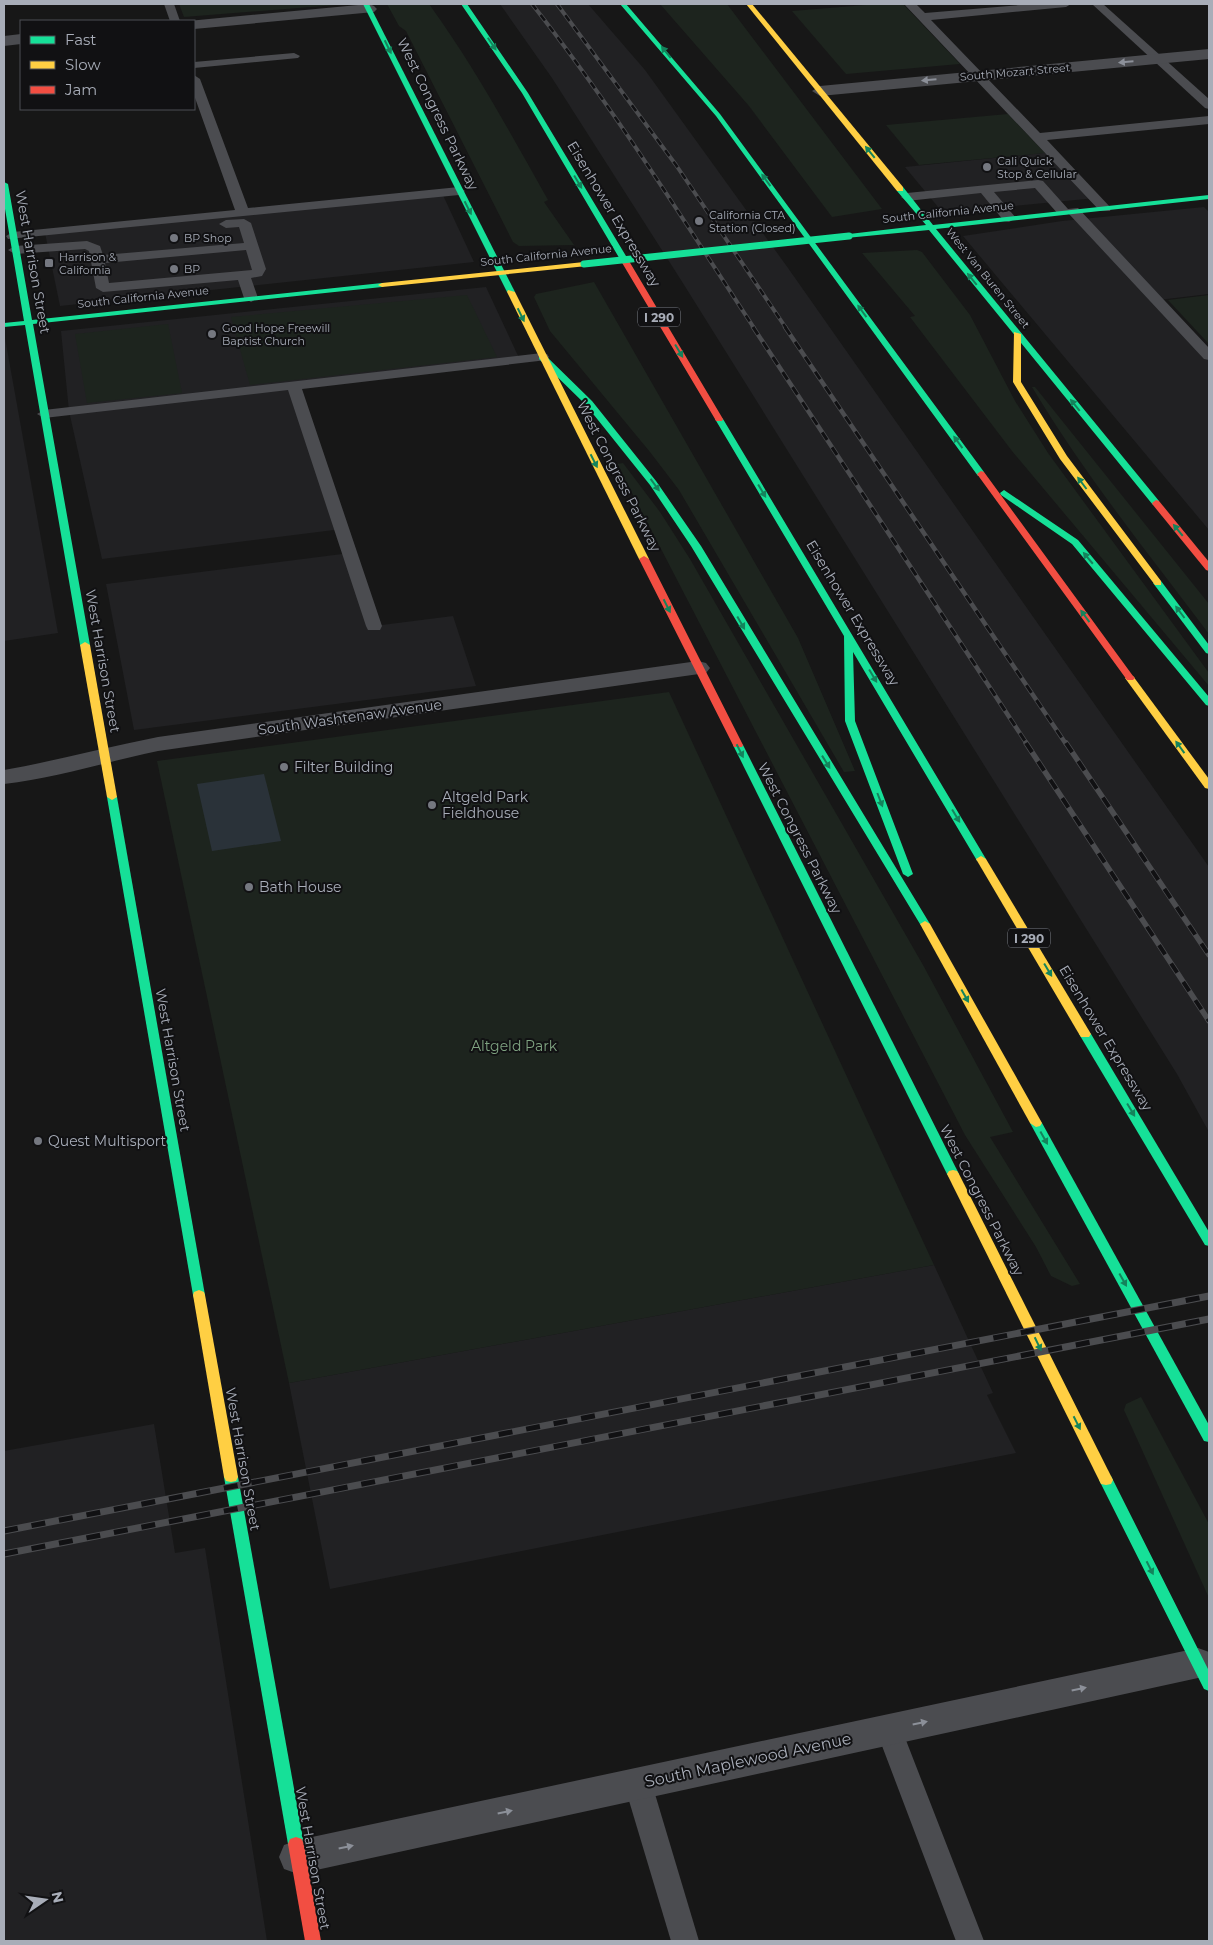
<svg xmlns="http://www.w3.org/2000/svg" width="1213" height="1945" font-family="Montserrat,sans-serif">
  <rect width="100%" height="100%" fill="#171717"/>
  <!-- built -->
  <g fill="#212123">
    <path d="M500,4h88l57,66 143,198 421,599v265l-32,-58 -496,-794 -129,-202z"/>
    <path d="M1052,152l44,46 -153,15 -38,-46z"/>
    <path d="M442,193l32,69 -414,44 -15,-73z"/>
    <path d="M1204,207l5,5v82l-51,6 51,56v174l-246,-294 99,-15z"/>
    <path d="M486,287l34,73 -226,26 48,143 -240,30 -33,-148 -8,-80z"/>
    <path d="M5,338l53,295 -54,8v-302z"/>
    <path d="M350,553l24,73 79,-10 23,70 -342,44 -28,-146z"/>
    <path d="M934,1265l59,128 -6,2 29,58 -686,136 -41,-206z"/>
    <path d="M154,1424l21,129 30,-5 62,393h-263v-490z"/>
  </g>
  <!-- green -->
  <g fill="#1d241e">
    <path d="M179,4h170l-165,13z"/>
    <path d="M387,4h42c45,62 82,130 119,196l-4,2 30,43 -55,1 -6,-4 -107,-211 -7,-5z"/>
    <path d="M660,4h67l155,205 -50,8 -83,-111z"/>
    <path d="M878,4h25l57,60 -114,10 -54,-63z"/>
    <path d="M1008,114l37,39 -126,12 -33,-40z"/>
    <path d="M917,250l5,2 48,63 45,86 33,52 161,220v13l-197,-235 -102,-134 5,-1 -53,-63z"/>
    <path d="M594,282l204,356 57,133 -11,1 -165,-282 -29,-38 -100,-121 -16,-34 2,-3z"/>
    <path d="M467,295l30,62 -247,28 -19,-68z"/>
    <path d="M1209,295v49l-41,-44z"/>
    <path d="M168,324l14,69 -95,10 -12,-69z"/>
    <path d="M1032,387h3l174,217v30c-61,-81 -125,-160 -177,-247z"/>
    <path d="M623,463l37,49 30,47 233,406 90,167 -23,5 90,147 -8,2 -21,-10 -15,-29 -71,-112 -348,-671z"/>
    <path d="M669,692l265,573 -645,118 -132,-622z"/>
    <path d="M1141,1397l68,127v74l-85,-188 2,-6z"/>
  </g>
  <!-- water -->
  <path fill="#2a3239" d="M264,774l17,67 -69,10 -15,-67z"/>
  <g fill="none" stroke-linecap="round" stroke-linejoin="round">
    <!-- lane -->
    <g fill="#4b4c50" fill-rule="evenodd">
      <path d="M164,4h10l6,17h-10z"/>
      <path d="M904,4h12l9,9 107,-9h39l-5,3 -135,13 109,113 169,-17v8l-162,16 64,68 -1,3h-10z"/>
      <path d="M1092,4h11l106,95v10l-4,-1z"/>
      <path d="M294,53l6,3 -2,2 -104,10v-6z"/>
      <path d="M194,75l6,4 48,129 211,-21 6,4 -6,4 -451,44 -2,-3 7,-4 222,-22 -41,-115z"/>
      <path d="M1038,180l5,1 25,28 10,-1 131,140v12l-5,-1 -135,-145 -10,1 -24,-27 -41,4 22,26 -7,4 -5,-1 -23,-28 -74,8 -6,-4 6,-4z"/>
      <path d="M244,219l7,4 15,46 -4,7 -11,2 7,20 -7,4 -7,-4 -6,-18 -135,12 -7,-4 -7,-37 -4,-2 -70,5 -7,-4 7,-4 72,-5 13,5 3,9 141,-12 -5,-16 -13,1 -7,-4 7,-4zM246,250l6,20 -143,13 -4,-20z"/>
      <path d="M542,353l5,1 2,3 -2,3 -245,29 80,237 -2,4h-12l-2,-4 -78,-236 -244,28 -7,-4 7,-4z"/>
      <path d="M889,1719l10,3 3,8 82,211h-28l-80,-211 3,-8z"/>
      <path d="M638,1772l10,4 4,8 47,157h-28l-47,-157 4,-8z"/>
    </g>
    <!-- street -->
    <g fill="#4b4c50" fill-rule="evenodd">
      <path d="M369,4l5,2 3,3 -3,3 -180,17v-8h-6z"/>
      <path d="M21,34v10l-17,2v-10z"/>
      <path d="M1209,49v10l-389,37 -8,-5 8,-5z"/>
      <path d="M698,661l8,2 4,5 -4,5 -548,78c-52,11 -102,27 -154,33v-14c52,-9 102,-23 154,-33z"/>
      <path d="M1198,1648l11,4v22l-11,4 -900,196 -14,-5 -5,-12 5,-12 14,-5z"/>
    </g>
    <!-- fast -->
    <g fill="#16e098" fill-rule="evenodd">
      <path d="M363,4h6l146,288 -1,2 -7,-2z"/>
      <path d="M461,4h6l61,89 101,168 -1,2 -7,-2 -99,-168z"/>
      <path d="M620,4h6l94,110 264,358v4h-6l-262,-360z"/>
      <path d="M4,182l4,2 24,136 350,-37 4,2 -4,2 -349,37 57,321 -5,3 -5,-3 -55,-320 -21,2v-4l20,-2 -20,-118z"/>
      <path d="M897,187h6l30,38 276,-30v4l-273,30 223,272v4h-6l-224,-275 -83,8 -1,-2 4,-2 77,-9 -29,-34z"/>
      <path d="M539,355h6l47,46 64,80 45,65 229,378 -1,2 -4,1 -5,-3 -229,-378 -41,-61 -64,-80 -47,-46z"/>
      <path d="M719,416l4,3 263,440 -1,2h-8l-1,-2 -123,-207 2,69 58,153 -5,3 -5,-3 -58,-153 -1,-85 -129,-217z"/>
      <path d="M1004,490l74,50 131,157v9l-3,-1 -134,-161 -71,-49 -1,-2z"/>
      <path d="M1158,580l3,1 48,64v9l-3,-1 -53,-70z"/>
      <path d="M738,742l5,3 216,429 -2,3h-8l-2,-3 -214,-429z"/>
      <path d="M112,794l5,3 88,498 -1,3h-10l-1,-3 -86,-498z"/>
      <path d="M1085,1030l6,4 118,198v14l-4,-1 -126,-211z"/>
      <path d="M1036,1119l6,4 167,302v17l-5,-1 -174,-318z"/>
      <path d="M231,1472l5,1 2,4 66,367 -2,5 -6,2 -6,-2 -2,-5 -64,-367 2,-4z"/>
      <path d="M1106,1475l5,1 2,4 96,191v20l-5,-2 -105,-209 2,-4z"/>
    </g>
    <!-- slow -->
    <g fill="#ffcf43" fill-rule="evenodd">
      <path d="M746,4h6l151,183v4h-6z"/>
      <path d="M584,262l4,2 -1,2 -205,21 -4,-2 4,-2z"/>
      <path d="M508,290l7,2 134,267 -2,2h-6l-2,-2 -132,-267z"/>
      <path d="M1014,332l7,2v48l46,74 94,125v4h-6l-95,-126 -47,-77z"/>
      <path d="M85,642l5,3 27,152 -5,3 -5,-3 -27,-152z"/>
      <path d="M1130,675l3,1 76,103v10l-4,-1 -80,-110z"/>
      <path d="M981,856l5,3 105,175 -2,3h-8l-2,-3 -103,-175z"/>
      <path d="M925,921l5,3 112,199 -2,3 -4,1 -6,-4 -110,-199z"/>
      <path d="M953,1170l4,1 2,3 154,306 -2,4 -5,1 -5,-1 -2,-4 -152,-306 2,-3z"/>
      <path d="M199,1290l5,2 1,3 33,182 -2,4 -5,1 -5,-1 -2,-4 -31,-182 1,-3z"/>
    </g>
    <!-- jam -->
    <g fill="#f24e42" fill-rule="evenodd">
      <path d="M622,259l7,2 94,158 -1,2h-6l-1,-2 -94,-158z"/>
      <path d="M981,471l3,1 149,204 2,2 -2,2h-6l-150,-206z"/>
      <path d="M1156,500l3,1 50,61v9l-3,-1 -53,-65 -1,-2z"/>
      <path d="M644,556l5,3 94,186 -1,2h-8l-1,-2 -94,-186z"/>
      <path d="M296,1837l6,2 2,5 17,97h-16l-17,-97 2,-5z"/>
    </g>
    <!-- rail-far3 casing -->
    <g stroke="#4b4c4f" stroke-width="4">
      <g id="rail-far3">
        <path d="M532,4c81,103 150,214 222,324"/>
        <path d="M557,4l119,161 110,163"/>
      </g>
    </g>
    <!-- rail-far2 casing -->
    <g stroke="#4b4c4f" stroke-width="4.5">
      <g id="rail-far2">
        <path d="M753,327l274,417"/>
        <path d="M785,327l281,417"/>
      </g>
    </g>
    <!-- rail-far1 casing -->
    <g stroke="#4b4c4f" stroke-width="5.5">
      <g id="rail-far1">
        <path d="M1026,743l183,278"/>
        <path d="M1066,743l143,212"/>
      </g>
    </g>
    <!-- rail casing -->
    <g stroke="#4b4c4f" stroke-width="7">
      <g id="rail">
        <path d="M4,1531l1205,-235"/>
        <path d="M4,1554l1205,-235"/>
      </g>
    </g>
    <!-- rail-far3 -->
    <use href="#rail-far3" stroke="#111113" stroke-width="2.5" stroke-dasharray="7" stroke-linecap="butt"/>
    <!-- rail-far2 -->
    <use href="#rail-far2" stroke="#111113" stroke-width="3" stroke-dasharray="9" stroke-linecap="butt"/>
    <!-- rail-far1 -->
    <use href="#rail-far1" stroke="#111113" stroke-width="4" stroke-dasharray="11" stroke-linecap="butt"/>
    <!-- rail -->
    <use href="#rail" stroke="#111113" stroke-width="5" stroke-dasharray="14" stroke-linecap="butt"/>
    <!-- fast-bridge -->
    <path stroke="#16e098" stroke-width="7" d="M584,264l265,-28"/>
  </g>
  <!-- one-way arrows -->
  <defs><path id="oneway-solid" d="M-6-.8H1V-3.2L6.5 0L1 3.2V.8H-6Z" transform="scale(1.25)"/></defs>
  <g fill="#14835c">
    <use href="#oneway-solid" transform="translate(492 44) rotate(56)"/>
    <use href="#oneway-solid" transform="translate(388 47) rotate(64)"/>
    <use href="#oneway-solid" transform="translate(666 52) rotate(-129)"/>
    <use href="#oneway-solid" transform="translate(870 152) rotate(-129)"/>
    <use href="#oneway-solid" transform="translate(766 180) rotate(-126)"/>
    <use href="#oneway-solid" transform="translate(578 182) rotate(59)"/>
    <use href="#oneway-solid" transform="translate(468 208) rotate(63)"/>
    <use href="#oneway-solid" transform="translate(972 279) rotate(-129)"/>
    <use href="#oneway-solid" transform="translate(862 311) rotate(-126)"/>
    <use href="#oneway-solid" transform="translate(521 315) rotate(64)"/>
    <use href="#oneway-solid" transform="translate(679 351) rotate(59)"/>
    <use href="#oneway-solid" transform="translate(1075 405) rotate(-129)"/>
    <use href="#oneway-solid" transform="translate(958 442) rotate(-126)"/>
    <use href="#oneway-solid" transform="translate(594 461) rotate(63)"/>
    <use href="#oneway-solid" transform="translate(1082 483) rotate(-127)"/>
    <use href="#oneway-solid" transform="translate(655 485) rotate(54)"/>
    <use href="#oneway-solid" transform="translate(762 491) rotate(59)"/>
    <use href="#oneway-solid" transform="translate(1178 530) rotate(-129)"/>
    <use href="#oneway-solid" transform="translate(1088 558) rotate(-130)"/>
    <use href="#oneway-solid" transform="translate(667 606) rotate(63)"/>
    <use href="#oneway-solid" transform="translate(1180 612) rotate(-127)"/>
    <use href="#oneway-solid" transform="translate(1085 616) rotate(-126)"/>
    <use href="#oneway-solid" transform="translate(741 623) rotate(60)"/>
    <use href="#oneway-solid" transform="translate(873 676) rotate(59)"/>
    <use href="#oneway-solid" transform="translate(1180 747) rotate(-126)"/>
    <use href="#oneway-solid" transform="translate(740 751) rotate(63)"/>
    <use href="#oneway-solid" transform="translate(826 762) rotate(58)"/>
    <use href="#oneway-solid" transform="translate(880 800) rotate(69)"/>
    <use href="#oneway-solid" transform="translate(956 816) rotate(59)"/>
    <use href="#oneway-solid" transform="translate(1048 970) rotate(59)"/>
    <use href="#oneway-solid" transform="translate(965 996) rotate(61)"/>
    <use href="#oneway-solid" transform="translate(1131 1110) rotate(59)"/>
    <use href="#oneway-solid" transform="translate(1044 1138) rotate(61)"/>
    <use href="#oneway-solid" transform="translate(1123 1280) rotate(61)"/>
    <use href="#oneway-solid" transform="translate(1038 1344) rotate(64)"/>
    <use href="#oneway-solid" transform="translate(1077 1423) rotate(63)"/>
    <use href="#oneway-solid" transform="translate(1150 1568) rotate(63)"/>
  </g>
  <g fill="#8c9099">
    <use href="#oneway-solid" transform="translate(1126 62) rotate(175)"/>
    <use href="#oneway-solid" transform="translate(929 80) rotate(175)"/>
    <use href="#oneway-solid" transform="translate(1079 1689) rotate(-12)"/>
    <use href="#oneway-solid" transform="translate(920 1723) rotate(-12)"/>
    <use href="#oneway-solid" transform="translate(505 1812) rotate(-12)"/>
    <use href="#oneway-solid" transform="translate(346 1847) rotate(-12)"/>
  </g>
  <!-- markers -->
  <g fill="#757880" stroke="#111113" stroke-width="2">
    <circle cx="987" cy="167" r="5"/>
    <circle cx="699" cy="221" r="5"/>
    <circle cx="174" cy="238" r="5"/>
    <rect x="44" y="258" width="10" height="10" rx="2.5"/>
    <circle cx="174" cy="269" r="5"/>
    <circle cx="212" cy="334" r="5"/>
    <circle cx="284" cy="767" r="5"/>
    <circle cx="432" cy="805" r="5"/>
    <circle cx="249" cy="887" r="5"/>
    <circle cx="38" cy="1141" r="5"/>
  </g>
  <g text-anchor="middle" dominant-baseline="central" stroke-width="4" stroke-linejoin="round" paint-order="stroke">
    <!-- far-street labels -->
    <g font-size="11" fill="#a8adb8" stroke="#111113">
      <text transform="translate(1015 72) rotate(-5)">South Mozart Street</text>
      <text transform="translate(948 212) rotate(-6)">South California Avenue</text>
      <text transform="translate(546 255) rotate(-6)">South California Avenue</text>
      <text transform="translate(988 278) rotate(51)">West Van Buren Street</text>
      <text transform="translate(143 297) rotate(-6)">South California Avenue</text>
    </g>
    <!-- far-poi labels -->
    <g font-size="11" fill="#a8adb8" stroke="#111113" text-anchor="start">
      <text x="997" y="161">Cali Quick<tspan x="997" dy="13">Stop &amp; Cellular</tspan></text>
      <text x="709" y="215">California CTA<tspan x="709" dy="13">Station (Closed)</tspan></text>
      <text x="184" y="238">BP Shop</text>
      <text x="59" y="257">Harrison &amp;<tspan x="59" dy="13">California</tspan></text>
      <text x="184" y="269">BP</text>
      <text x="222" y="328">Good Hope Freewill<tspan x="222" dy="13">Baptist Church</tspan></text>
    </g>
    <!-- shield labels -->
    <g fill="#111113" stroke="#7b7e86" stroke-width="1">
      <rect x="638" y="307.5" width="42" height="19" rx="4"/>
      <rect x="1008" y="928.5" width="42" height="19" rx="4"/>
    </g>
    <g font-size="12" font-weight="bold" fill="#a8adb8">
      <text x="659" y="317">I 290</text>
      <text x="1029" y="938">I 290</text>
    </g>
    <!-- street labels -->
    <g font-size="14" fill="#a8adb8" stroke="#111113">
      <text transform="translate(438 114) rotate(64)">West Congress Parkway</text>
      <text transform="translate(614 214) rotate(59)">Eisenhower Expressway</text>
      <text transform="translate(33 262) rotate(80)">West Harrison Street</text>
      <text transform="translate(619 476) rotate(63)">West Congress Parkway</text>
      <text transform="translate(853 613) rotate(59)">Eisenhower Expressway</text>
      <text transform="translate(103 661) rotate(80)">West Harrison Street</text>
      <text transform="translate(350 717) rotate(-8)">South Washtenaw Avenue</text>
      <text transform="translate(800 838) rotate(63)">West Congress Parkway</text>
      <text transform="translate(1106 1038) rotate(59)">Eisenhower Expressway</text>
      <text transform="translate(173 1060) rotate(80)">West Harrison Street</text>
      <text transform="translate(982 1200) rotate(63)">West Congress Parkway</text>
      <text transform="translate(243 1459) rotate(80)">West Harrison Street</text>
      <text transform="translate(313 1858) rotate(80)">West Harrison Street</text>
    </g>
    <!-- poi labels -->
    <g font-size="14" fill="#a8adb8" stroke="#111113" text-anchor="start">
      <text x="294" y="767">Filter Building</text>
      <text x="442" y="797">Altgeld Park<tspan x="442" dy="16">Fieldhouse</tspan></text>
      <text x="259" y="887">Bath House</text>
      <text x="48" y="1141">Quest Multisport</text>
    </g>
    <!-- park labels -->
    <g font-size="14" fill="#7fa381" stroke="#111113">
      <text x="514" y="1046">Altgeld Park</text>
    </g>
    <!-- near-street labels -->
    <g font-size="16" fill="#a8adb8" stroke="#111113">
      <text transform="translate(748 1760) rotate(-12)">South Maplewood Avenue</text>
    </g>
  </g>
  <!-- border -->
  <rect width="1213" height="1945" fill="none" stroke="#a8adb8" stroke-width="10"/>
  <!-- legend -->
  <rect x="20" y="20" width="175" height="90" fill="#111113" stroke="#4d4f55"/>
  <rect x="30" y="36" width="25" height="8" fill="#16e098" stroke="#4d4f55"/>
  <text x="65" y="45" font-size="15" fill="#a8adb8">Fast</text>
  <rect x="30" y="61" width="25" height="8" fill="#ffcf43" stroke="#4d4f55"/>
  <text x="65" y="70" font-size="15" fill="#a8adb8">Slow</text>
  <rect x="30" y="86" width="25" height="8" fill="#f24e42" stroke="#4d4f55"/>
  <text x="65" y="95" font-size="15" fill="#a8adb8">Jam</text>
  <!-- north arrow -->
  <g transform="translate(45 1900) rotate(77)" stroke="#111113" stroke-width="4" paint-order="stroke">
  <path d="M0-4L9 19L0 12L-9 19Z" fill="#a8adb8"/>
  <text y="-8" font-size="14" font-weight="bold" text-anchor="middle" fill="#a8adb8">N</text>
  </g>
</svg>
